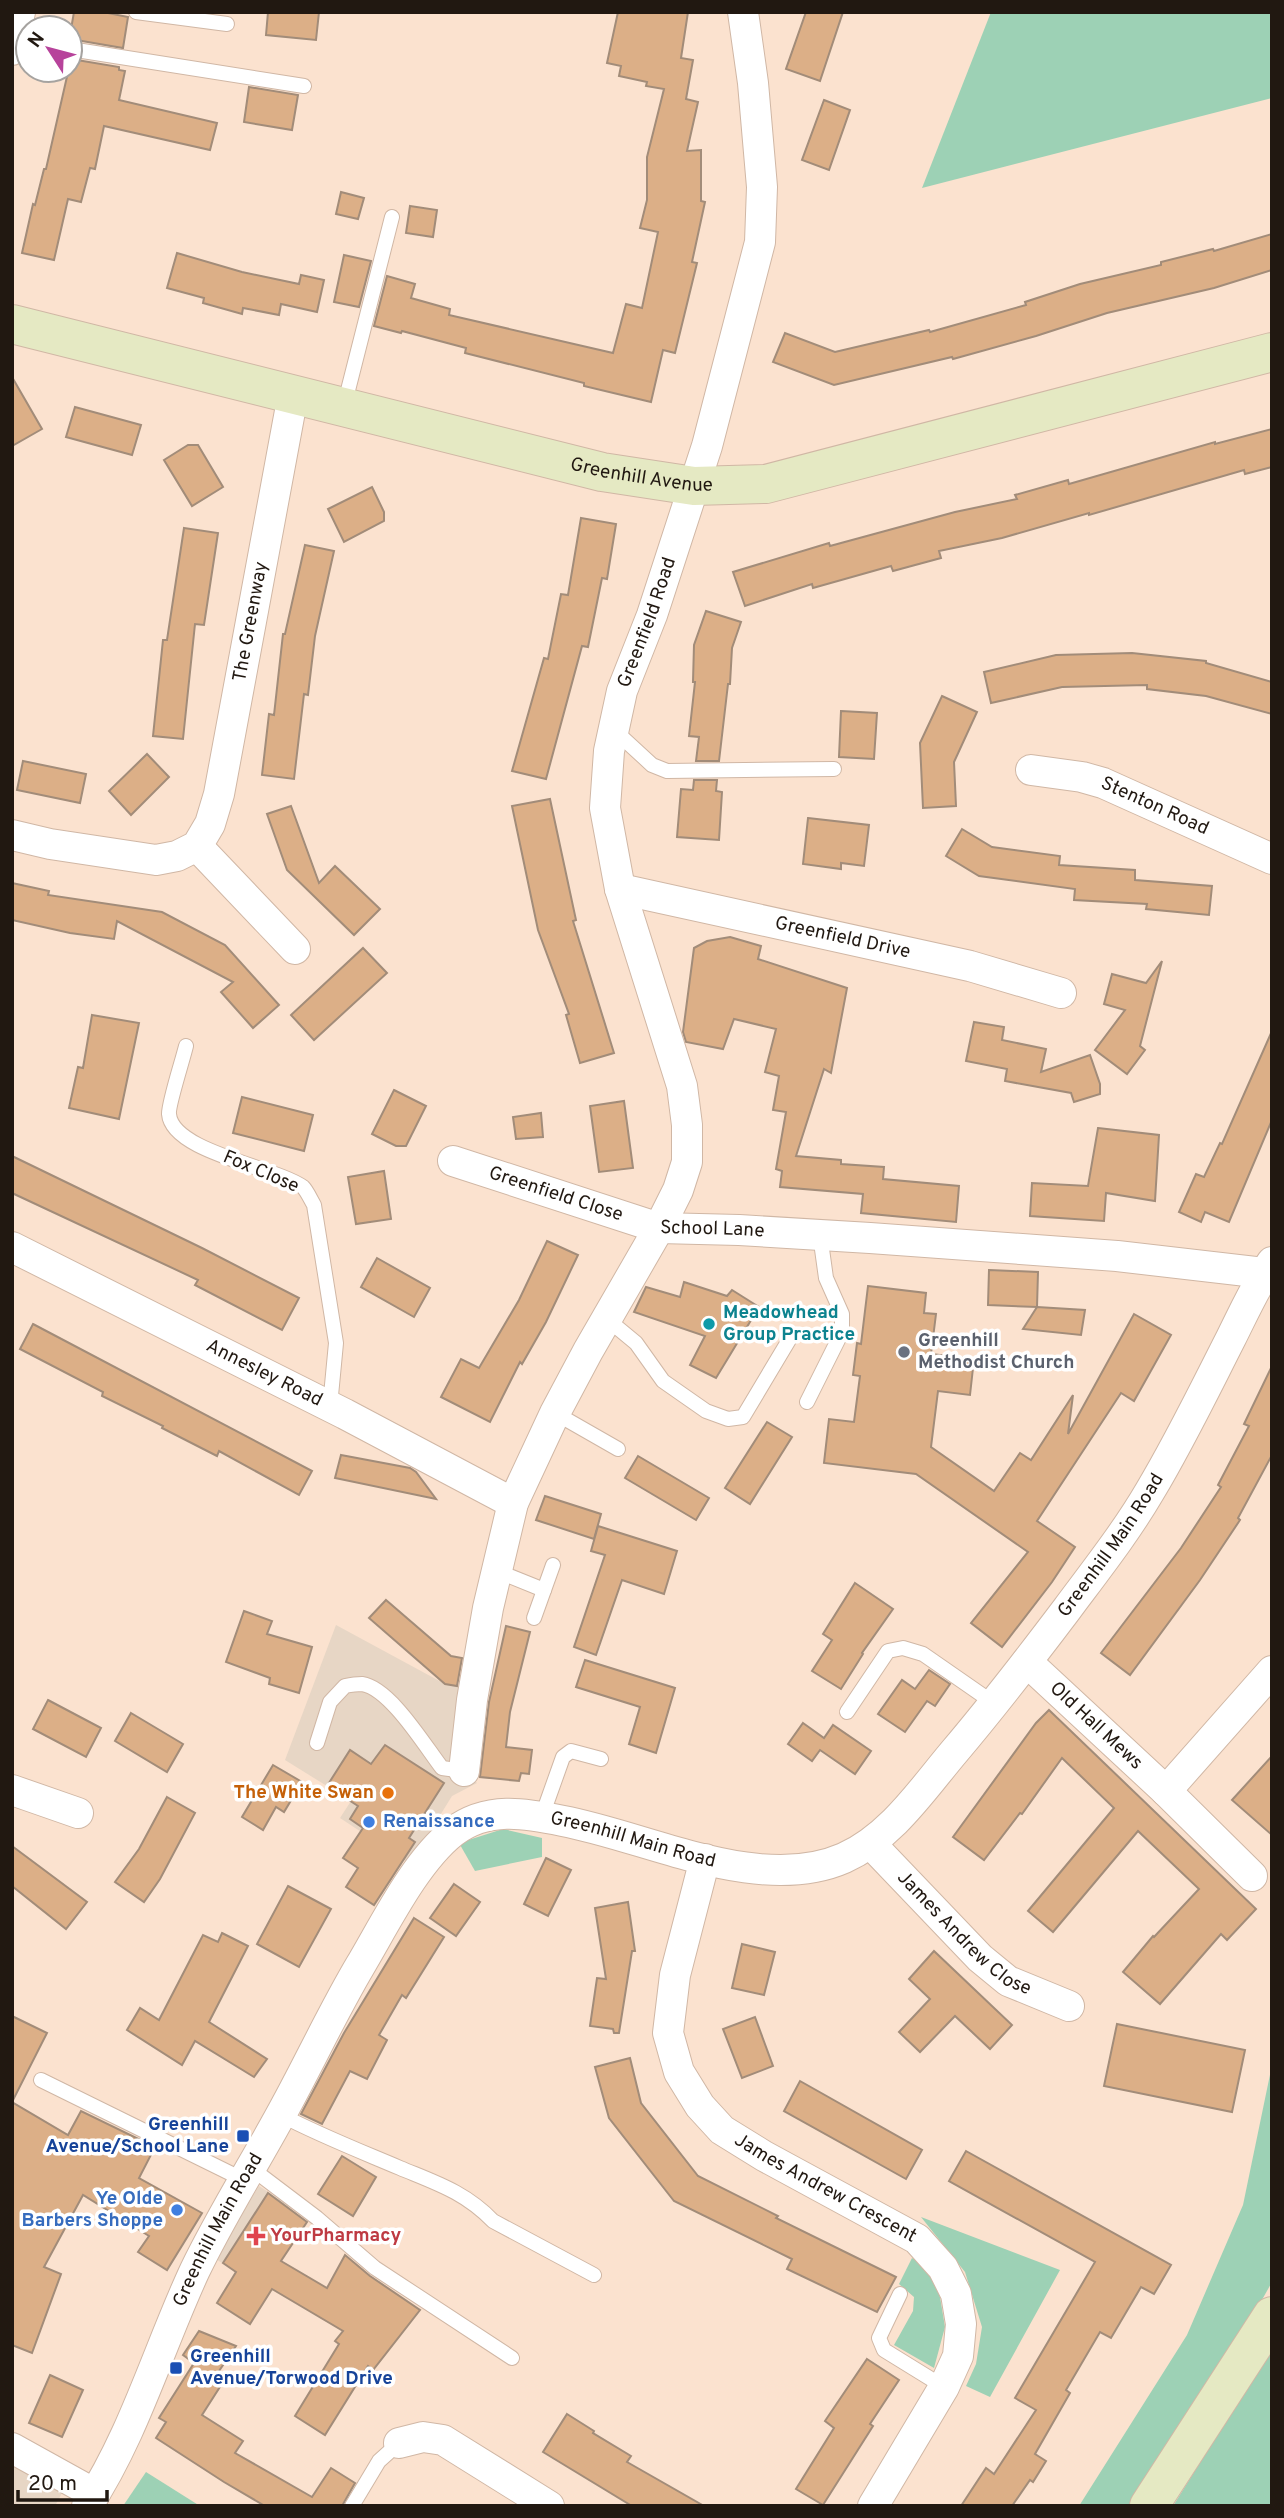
<svg xmlns="http://www.w3.org/2000/svg" width="1284" height="2518" font-family="Overpass,sans-serif">
  <rect width="100%" height="100%" fill="#fbe2cf"/>
  <!-- commercial -->
  <g fill="#e7d6c5">
    <path d="M336,1625l109,59 23,4 2,88 7,7 -25,13 -42,68 -70,-46 11,-17 -66,-41z"/>
    <path d="M259,2186l32,21 -46,70 -31,-19z"/>
    <path d="M12,2465l50,28 -7,13h-43z"/>
  </g>
  <!-- green -->
  <g fill="#9dd1b5">
    <path d="M991,12h278l3,1v85l-350,90z"/>
    <path d="M503,1829l39,9v19l-67,14 -16,-28z"/>
    <path d="M1272,2065v217l-27,48 -116,176h-50l108,-171 56,-130z"/>
    <path d="M921,2217l139,53 -70,127 -24,-11 10,-22 6,-37 -17,-55z"/>
    <path d="M912,2258l19,12 9,27 5,30 -11,41 -40,-23 19,-34 1,-14 -15,-13z"/>
    <path d="M1272,2347v159h-99l5,-8z"/>
    <path d="M146,2472l54,34h-77z"/>
  </g>
  <!-- building -->
  <g fill="#dcaf87" stroke="#a28c79" stroke-width="2">
    <path d="M74,12h29l25,5 -5,31 -47,-8 1,-4 -7,-1z"/>
    <path d="M268,12h51l-3,28 -50,-5z"/>
    <path d="M618,12h70l-7,46 12,2 -7,39 12,3 -11,49 14,-1v51l4,1 -13,60 5,1 -22,90 -12,-3 -12,52 -67,-16v-3l-119,-30 1,-5 -64,-17 -1,2 -27,-7 13,-50 28,8 -4,14 39,11 -1,6 164,38 13,-49 16,4 16,-76 -18,-4 7,-28v-43l17,-68 -18,-3 1,-4 -28,-6 2,-10 -14,-3z"/>
    <path d="M806,12h37l-23,69 -34,-12z"/>
    <path d="M71,59l48,8v3l6,1 -6,29 98,23 -7,27 -106,-24 -9,43 -5,-1 -9,34 -13,-3 -14,61 -32,-7 11,-49 2,1 9,-36h2z"/>
    <path d="M249,87l49,8 -6,35 -48,-8z"/>
    <path d="M824,100l26,10 -21,60 -27,-10z"/>
    <path d="M341,192l23,6 -6,21 -22,-5z"/>
    <path d="M410,206l27,4 -4,27 -27,-4z"/>
    <path d="M1272,234v36l-58,18 -107,25 -71,23 -83,23 -1,-2 -118,28 -61,-23 12,-29 50,19 94,-22 1,2 96,-27 -1,-3 55,-18 81,-19v-3l52,-13 1,2z"/>
    <path d="M177,253l65,19 57,12 2,-9 23,5 -7,32 -36,-8 -2,11 -36,-7 -1,6 -39,-11 1,-5 -37,-10z"/>
    <path d="M344,255l27,6 -12,46 -25,-5z"/>
    <path d="M12,377l30,52 -30,17z"/>
    <path d="M75,407l66,18 -9,30 -66,-18z"/>
    <path d="M1272,429v38l-27,7 -1,-4 -155,45v-2l-87,25 -63,13 2,7 -48,13 -2,-5 -78,22 -1,-4 -67,22 -12,-34 96,-29 1,3 125,-34 62,-13 -2,-4 53,-15 1,4 146,-42v2z"/>
    <path d="M188,445h10l25,42 -31,19 -28,-46z"/>
    <path d="M372,487l12,25v9l-40,21 -16,-33z"/>
    <path d="M581,518l35,6 -9,55 -5,-1 -14,69 -6,-1 -36,133 -34,-8 32,-113 4,1 13,-65 7,1z"/>
    <path d="M184,528l34,5 -14,92 -9,-1 -12,115 -30,-3 10,-96h4z"/>
    <path d="M305,545l29,6 -19,85 -7,59 -4,-1 -10,85 -32,-4 7,-61 5,1 9,-81h2z"/>
    <path d="M706,611l35,11 -9,26 -2,36h-2l-9,77h-23l3,-24 -10,-1 6,-54h-2l1,-37z"/>
    <path d="M1132,653l74,8v2l66,19v32l-66,-18 -59,-7v-4l-85,2 -71,16 -7,-31 72,-17z"/>
    <path d="M942,696l35,16 -23,50 2,44 -33,2 -3,-65z"/>
    <path d="M841,711l36,2 -3,46 -35,-2z"/>
    <path d="M147,754l22,23 -38,38 -22,-24z"/>
    <path d="M23,761l63,13 -6,29 -63,-13z"/>
    <path d="M694,780h23l-1,11 6,1 -3,48 -42,-3 4,-48 12,1z"/>
    <path d="M550,799l26,121 -3,1 41,132 -34,10 -14,-48 3,-1 -31,-84 -26,-124z"/>
    <path d="M291,806l28,77 16,-17 45,43 -26,26 -67,-65 -20,-56z"/>
    <path d="M808,818l61,7 -5,41 -23,-3v6l-38,-5z"/>
    <path d="M962,829l30,18 68,9 -1,9 76,5v10l77,6 -3,29 -63,-6 1,-5 -73,-4 1,-11 -96,-13 -33,-20z"/>
    <path d="M12,883l37,8 -1,4 114,17 63,33 54,60 -26,23 -32,-36 12,-10 -116,-61 -3,18 -44,-6 -58,-13z"/>
    <path d="M730,937l31,9 -3,13 89,29 -16,85 -7,-4 -28,87 45,4v4l43,3 -1,12 76,7 -3,36 -95,-9 2,-19 -83,-7 2,-16 -6,-2 10,-57 -13,-2 6,-34 -14,-4 11,-43 -42,-10 -11,30 -37,-7 -3,-10 11,-84 13,-7z"/>
    <path d="M363,948l24,25 -73,67 -23,-25z"/>
    <path d="M1162,961l-22,85 5,4 -18,24 -32,-24 30,-40 -21,-6 8,-30 34,9z"/>
    <path d="M92,1015l47,8 -20,96 -50,-11 9,-41 5,1z"/>
    <path d="M974,1022l30,5 -2,13 44,9 -5,23 49,-17 10,29v10l-26,8 -3,-9 -66,-12 2,-12 -41,-8z"/>
    <path d="M1272,1031v89l-43,102 -24,-10 -4,10 -22,-10 17,-38 8,3 16,-34 2,1z"/>
    <path d="M394,1090l32,16 -20,40h-10l-24,-12z"/>
    <path d="M242,1097l71,18 -9,36 -71,-18z"/>
    <path d="M624,1101l9,67 -34,4 -9,-66z"/>
    <path d="M541,1113l2,24 -27,2 -3,-22z"/>
    <path d="M1098,1128l61,7 -4,66 -49,-8 -2,28 -74,-5 2,-33 56,3z"/>
    <path d="M12,1156l190,92 97,50 -17,32 -87,-45 3,-5 -186,-87z"/>
    <path d="M384,1171l7,48 -35,5 -8,-47z"/>
    <path d="M547,1241l31,14 -32,67 -24,42 -2,-2 -30,60 -49,-25 20,-38 18,9 40,-68z"/>
    <path d="M377,1258l53,30 -16,29 -53,-30z"/>
    <path d="M989,1270l49,2 -1,35 -49,-2z"/>
    <path d="M684,1282l43,14 5,-6 27,17 -43,71 -26,-13 15,-29 -71,-24 12,-25 34,10z"/>
    <path d="M868,1286l58,7 -2,20 12,1 -5,40 43,5 -4,36 -32,-4 -7,56 63,44 26,-38 11,7 42,-65 -5,39 66,-120 37,21 -37,66 -13,-8 -84,128 38,26 -23,35 -50,65 -31,-24 57,-71 -112,-78 -92,-11 5,-44 25,3 6,-46 -7,-1 4,-32 4,1z"/>
    <path d="M1037,1307l48,3 -4,25 -58,-6z"/>
    <path d="M33,1324l279,147 -13,24 -80,-44 -2,5 -55,-28 1,-2 -61,-30 1,-4 -83,-43z"/>
    <path d="M1272,1366v89l-34,63 2,2 -40,60 -70,95 -29,-22 80,-105 40,-61 -3,-2 31,-59 -5,-2z"/>
    <path d="M767,1422l25,15 -42,67 -25,-16z"/>
    <path d="M341,1455l69,13 6,4 20,27 -101,-21z"/>
    <path d="M638,1456l71,42 -13,22 -71,-42z"/>
    <path d="M545,1496l56,18 -7,25 -58,-19z"/>
    <path d="M598,1526l79,25 -13,43 -42,-14 -26,75 -22,-8 31,-92 -14,-4z"/>
    <path d="M855,1583l38,26 -31,44 1,1 -22,35 -29,-18 20,-31 -9,-6z"/>
    <path d="M386,1600l65,56 11,2 -5,28 -12,-2 -76,-66z"/>
    <path d="M244,1611l28,10 -5,13 45,13 -13,46 -30,-9 1,-6 -44,-16z"/>
    <path d="M506,1626l24,6 -20,80 -4,35 26,3 -3,24 -8,-1 -2,8 -39,-4 9,-75z"/>
    <path d="M585,1660l90,28 -19,65 -27,-9 11,-37 -64,-20z"/>
    <path d="M929,1670l21,14 -15,22 -8,-5 -22,31 -27,-18 24,-34 13,9z"/>
    <path d="M48,1700l53,28 -15,29 -53,-28z"/>
    <path d="M1049,1710l207,199 -29,31 -6,-6 -61,70 -37,-32 30,-36 1,1 45,-48 -61,-58 -85,101 -25,-21 86,-103 -52,-50 -40,56 -2,-1 -36,47 -31,-23 83,-114z"/>
    <path d="M131,1713l52,31 -16,28 -52,-31z"/>
    <path d="M803,1723l21,15 9,-13 38,26 -16,23 -35,-24 -8,11 -24,-17z"/>
    <path d="M385,1745l59,38 -35,55 6,4 -41,63 -28,-18 12,-19 -15,-10 20,-30 -13,-9 8,-13 -31,-20 23,-36 21,14z"/>
    <path d="M1272,1756v79l-40,-35z"/>
    <path d="M273,1765l29,17 -18,30 -8,-5 -13,23 -21,-13z"/>
    <path d="M167,1797l28,16 -35,66 -16,23 -29,-20 24,-33z"/>
    <path d="M12,1846l75,56 -21,27 -54,-43z"/>
    <path d="M546,1858l25,12 -23,46 -24,-12z"/>
    <path d="M454,1884l26,18 -24,34 -26,-18z"/>
    <path d="M288,1886l43,23 -32,58 -42,-23z"/>
    <path d="M628,1902l7,49h-3l-13,82h-5l-1,-4 -23,-3 7,-48 9,1 -11,-71z"/>
    <path d="M414,1918l30,19 -38,61 -4,-3 -23,40 8,5 -20,39 -17,-8 -28,53 -21,-10 43,-81z"/>
    <path d="M222,1933l26,13 -39,76 58,37 -13,18 -59,-36 -13,24 -55,-35 13,-22 19,12 44,-85 15,7z"/>
    <path d="M742,1944l33,8 -11,43 -32,-7z"/>
    <path d="M934,1951l78,74 -22,24 -35,-33 -35,36 -21,-20 31,-33 -21,-20z"/>
    <path d="M12,2016l35,17 -35,69 56,33 13,-24 74,36 -16,31 63,35 -35,57 -29,-18 11,-16 -66,-41 -39,72 17,7 -29,79 -20,-8z"/>
    <path d="M755,2017l18,49 -31,12 -19,-49z"/>
    <path d="M1117,2024l128,26 -13,62 -128,-26z"/>
    <path d="M630,2058l11,45 57,73 80,40 -2,2 120,59 -19,35 -90,-43 5,-10 -118,-58 -65,-83 -14,-51z"/>
    <path d="M800,2081l122,69 -16,29 -122,-68z"/>
    <path d="M966,2151l205,114 -17,29 -13,-7 -30,51 -11,-6 -34,58 4,3 -35,61 11,7 -13,21 -3,-2 -18,26h-51l25,-38 8,6 42,-64 -21,-12 80,-136 -146,-81z"/>
    <path d="M342,2156l34,21 -23,39 -35,-22z"/>
    <path d="M268,2193l39,29 -26,39 46,27 18,-33 25,21 50,34 -47,60 -5,-4 -43,69 -30,-19 44,-72 -4,-3 8,-10 -71,-42 -22,35 -33,-21 19,-31 -13,-9z"/>
    <path d="M199,2331l37,15 -19,28 8,5 -23,36 41,26 -8,12 77,44 19,-29 24,15 -13,23h-77l-41,-24 -68,-44 10,-16 -7,-4 35,-55 -11,-8z"/>
    <path d="M867,2359l32,21 -29,44 3,2 -50,79 -27,-16 38,-61 -9,-7z"/>
    <path d="M50,2375l33,15 -21,47 -33,-14z"/>
    <path d="M567,2414l27,17 -1,2 38,23 -4,6 77,44h-72l-89,-54z"/>
  </g>
  <g fill="none" stroke-linecap="round" stroke-linejoin="round">
    <!-- lane casing -->
    <g stroke="#d0b7a5" stroke-width="16">
      <g id="lane">
        <path d="M136,12l91,12"/>
        <path d="M70,49l234,37"/>
        <path d="M344,406l48,-189"/>
        <path d="M614,730l38,35 15,6 167,-2"/>
        <path d="M186,1046c-3,13 -18,59 -17,68 3,38 106,53 134,73 4,4 8,13 11,18l22,138 -6,63"/>
        <path d="M607,1319l29,24 27,38 43,30 22,8 15,-2 46,-77"/>
        <path d="M807,1402l35,-70v-18l-16,-36 -6,-43"/>
        <path d="M555,1413l63,36"/>
        <path d="M497,1571l47,19"/>
        <path d="M534,1618l19,-53"/>
        <path d="M847,1712l41,-61 15,-3 20,6 72,50"/>
        <path d="M317,1743l13,-41 15,-16c5,-1 12,-2 17,-2 28,4 63,62 80,84l22,3"/>
        <path d="M542,1816l21,-59 8,-6 30,8"/>
        <path d="M41,2080l203,100"/>
        <path d="M281,2115c38,20 79,36 119,53 36,15 65,24 93,53l101,54"/>
        <path d="M251,2168l66,50 58,50 137,90"/>
        <path d="M900,2294l-21,44 5,12 60,37"/>
        <path d="M352,2506l27,-45 20,-18"/>
      </g>
    </g>
    <!-- street casing -->
    <g stroke="#d0b7a5" stroke-width="32">
      <g id="street">
        <path d="M12,50l8,-38"/>
        <path id="s1" d="M1031,770l51,7 21,6 169,76"/>
        <path id="s2" d="M12,835l38,9 106,16 21,-4 20,-10 13,-22 9,-30 74,-399"/>
        <path d="M197,846l98,103"/>
        <path id="s3" d="M620,889l350,77 91,27"/>
        <path id="s4" d="M453,1161l206,67 80,2 131,8 247,18 147,17"/>
        <path id="s5" d="M12,1247l333,167 168,89"/>
        <path id="s6" d="M1027,1662l139,129 86,85"/>
        <path id="s7" d="M464,1771l8,-71 16,-92 25,-105 42,-90 33,-62 71,-123 19,-38 9,-28v-37l-5,-39 -62,-197 -15,-81 4,-57 13,-60 30,-76 55,-169 53,-204 2,-55 -9,-104 -10,-71"/>
        <path d="M12,1790l66,23"/>
        <path d="M1166,1791l106,-120"/>
        <path id="s8" d="M871,1844l109,114 28,23 61,25"/>
        <path id="s9" d="M705,1859l-30,116 -7,58 11,39 21,34 22,24 42,26 153,83 26,29 13,26 5,30 -3,32 -14,31 -71,119"/>
        <path d="M399,2443l24,-6 20,3 106,66"/>
        <path d="M12,2448l83,46"/>
        <path id="s10" d="M87,2506c47,-71 72,-159 108,-236 25,-52 56,-101 84,-152 28,-50 52,-103 81,-152 25,-42 55,-104 93,-134 34,-26 72,-19 110,-11 85,16 197,74 281,37 47,-21 78,-68 110,-106 39,-46 76,-94 113,-143 29,-39 59,-77 83,-118 30,-50 55,-102 81,-153 13,-26 25,-53 41,-76"/>
      </g>
    </g>
    <!-- secondary casing -->
    <g stroke="#d0b7a5" stroke-width="40">
      <g id="secondary">
        <path id="s11" d="M12,324l590,148 92,14 72,-2 506,-132"/>
        <path d="M1149,2506l123,-190"/>
      </g>
    </g>
    <!-- lane -->
    <use href="#lane" stroke="#fff" stroke-width="14"/>
    <!-- street -->
    <use href="#street" stroke="#fff" stroke-width="30"/>
    <!-- secondary -->
    <use href="#secondary" stroke="#e5e9c3" stroke-width="38"/>
  </g>
  <!-- markers -->
  <circle fill="#0f9aa8" stroke="#fff" stroke-width="2.5" cx="709" cy="1324" r="7"/>
  <circle fill="#6b7280" stroke="#fff" stroke-width="2.5" cx="904" cy="1352" r="7"/>
  <circle fill="#e8710a" stroke="#fff" stroke-width="2.5" cx="388" cy="1793" r="7"/>
  <g fill="#3f7fe0" stroke="#fff" stroke-width="2.5">
    <circle cx="369" cy="1822" r="7"/>
    <circle cx="177" cy="2210" r="7"/>
  </g>
  <g fill="#1a4fb4" stroke="#fff" stroke-width="2.5">
    <rect x="236" y="2129" width="14" height="14" rx="3.5"/>
    <rect x="169" y="2361" width="14" height="14" rx="3.5"/>
  </g>
  <path fill="#e0444e" stroke="#fff" stroke-width="2.5" d="M252.5 2225.5h7v7h7v7h-7v7h-7v-7h-7v-7h7z"/>
  <g text-anchor="middle" dominant-baseline="central" stroke-width="7" stroke-linejoin="round" paint-order="stroke">
    <!-- street labels -->
    <g font-size="19" fill="#211811" stroke="#fff">
      <text stroke="none"><textPath href="#s11" startOffset="648">Greenhill Avenue</textPath></text>
      <text stroke="none"><textPath href="#s2" startOffset="422">The Greenway</textPath></text>
      <text stroke="none"><textPath href="#s7" startOffset="1213">Greenfield Road</textPath></text>
      <text stroke="none"><textPath href="#s1" startOffset="130">Stenton Road</textPath></text>
      <text stroke="none"><textPath href="#s3" startOffset="228">Greenfield Drive</textPath></text>
      <text transform="translate(261 1172) rotate(23)">Fox Close</text>
      <text stroke="none"><textPath href="#s4" startOffset="108">Greenfield Close</textPath></text>
      <text stroke="none"><textPath href="#s4" startOffset="270">School Lane</textPath></text>
      <text stroke="none"><textPath href="#s5" startOffset="282">Annesley Road</textPath></text>
      <text stroke="none"><textPath href="#s10" startOffset="1587">Greenhill Main Road</textPath></text>
      <text stroke="none"><textPath href="#s6" startOffset="94">Old Hall Mews</textPath></text>
      <text stroke="none"><textPath href="#s10" startOffset="957">Greenhill Main Road</textPath></text>
      <text stroke="none"><textPath href="#s8" startOffset="130">James Andrew Close</textPath></text>
      <text stroke="none"><textPath href="#s9" startOffset="410">James Andrew Crescent</textPath></text>
      <text stroke="none"><textPath href="#s10" startOffset="306">Greenhill Main Road</textPath></text>
    </g>
    <!-- culture labels -->
    <g font-size="19" font-weight="bold" fill="#0d838f" stroke="#fff" text-anchor="start">
      <text x="723" y="1313">Meadowhead<tspan x="723" dy="22">Group Practice</tspan></text>
    </g>
    <!-- worship labels -->
    <g font-size="19" font-weight="bold" fill="#5b616d" stroke="#fff" text-anchor="start">
      <text x="918" y="1341">Greenhill<tspan x="918" dy="22">Methodist Church</tspan></text>
    </g>
    <!-- food labels -->
    <g font-size="19" font-weight="bold" fill="#c56008" stroke="#fff" text-anchor="end">
      <text x="374" y="1793">The White Swan</text>
    </g>
    <!-- shop labels -->
    <g font-size="19" font-weight="bold" fill="#366cbe" stroke="#fff" text-anchor="start">
      <text x="383" y="1822">Renaissance</text>
      <text x="163" y="2199" text-anchor="end">Ye Olde<tspan x="163" dy="22">Barbers Shoppe</tspan></text>
    </g>
    <!-- transit labels -->
    <g font-size="19" font-weight="bold" fill="#164399" stroke="#fff" text-anchor="end">
      <text x="229" y="2125">Greenhill<tspan x="229" dy="22">Avenue/School Lane</tspan></text>
      <text x="190" y="2357" text-anchor="start">Greenhill<tspan x="190" dy="22">Avenue/Torwood Drive</tspan></text>
    </g>
    <!-- health labels -->
    <g font-size="19" font-weight="bold" fill="#be3a42" stroke="#fff" text-anchor="start">
      <text x="270" y="2236">YourPharmacy</text>
    </g>
  </g>
  <!-- border -->
  <rect width="1284" height="2518" fill="none" stroke="#211811" stroke-width="28"/>
  <!-- north arrow -->
  <g transform="translate(49 49) rotate(306)"><circle r="33" fill="#ffffff" stroke="#a6a3a0" stroke-width="2"/>
  <path d="M0-5L12 26L0 18L-12 26Z" fill="#b7439b"/>
  <text y="-10" font-size="19" font-weight="bold" text-anchor="middle" fill="#211811">N</text>
  </g>
  <!-- scale -->
  <path d="M18 2490v10h89v-10" fill="none" stroke="#211811" stroke-width="3.5"/>
  <text x="28" y="2490" font-size="21" fill="#211811" stroke="#ffffff" stroke-width="5" paint-order="stroke">20 m</text>
</svg>
